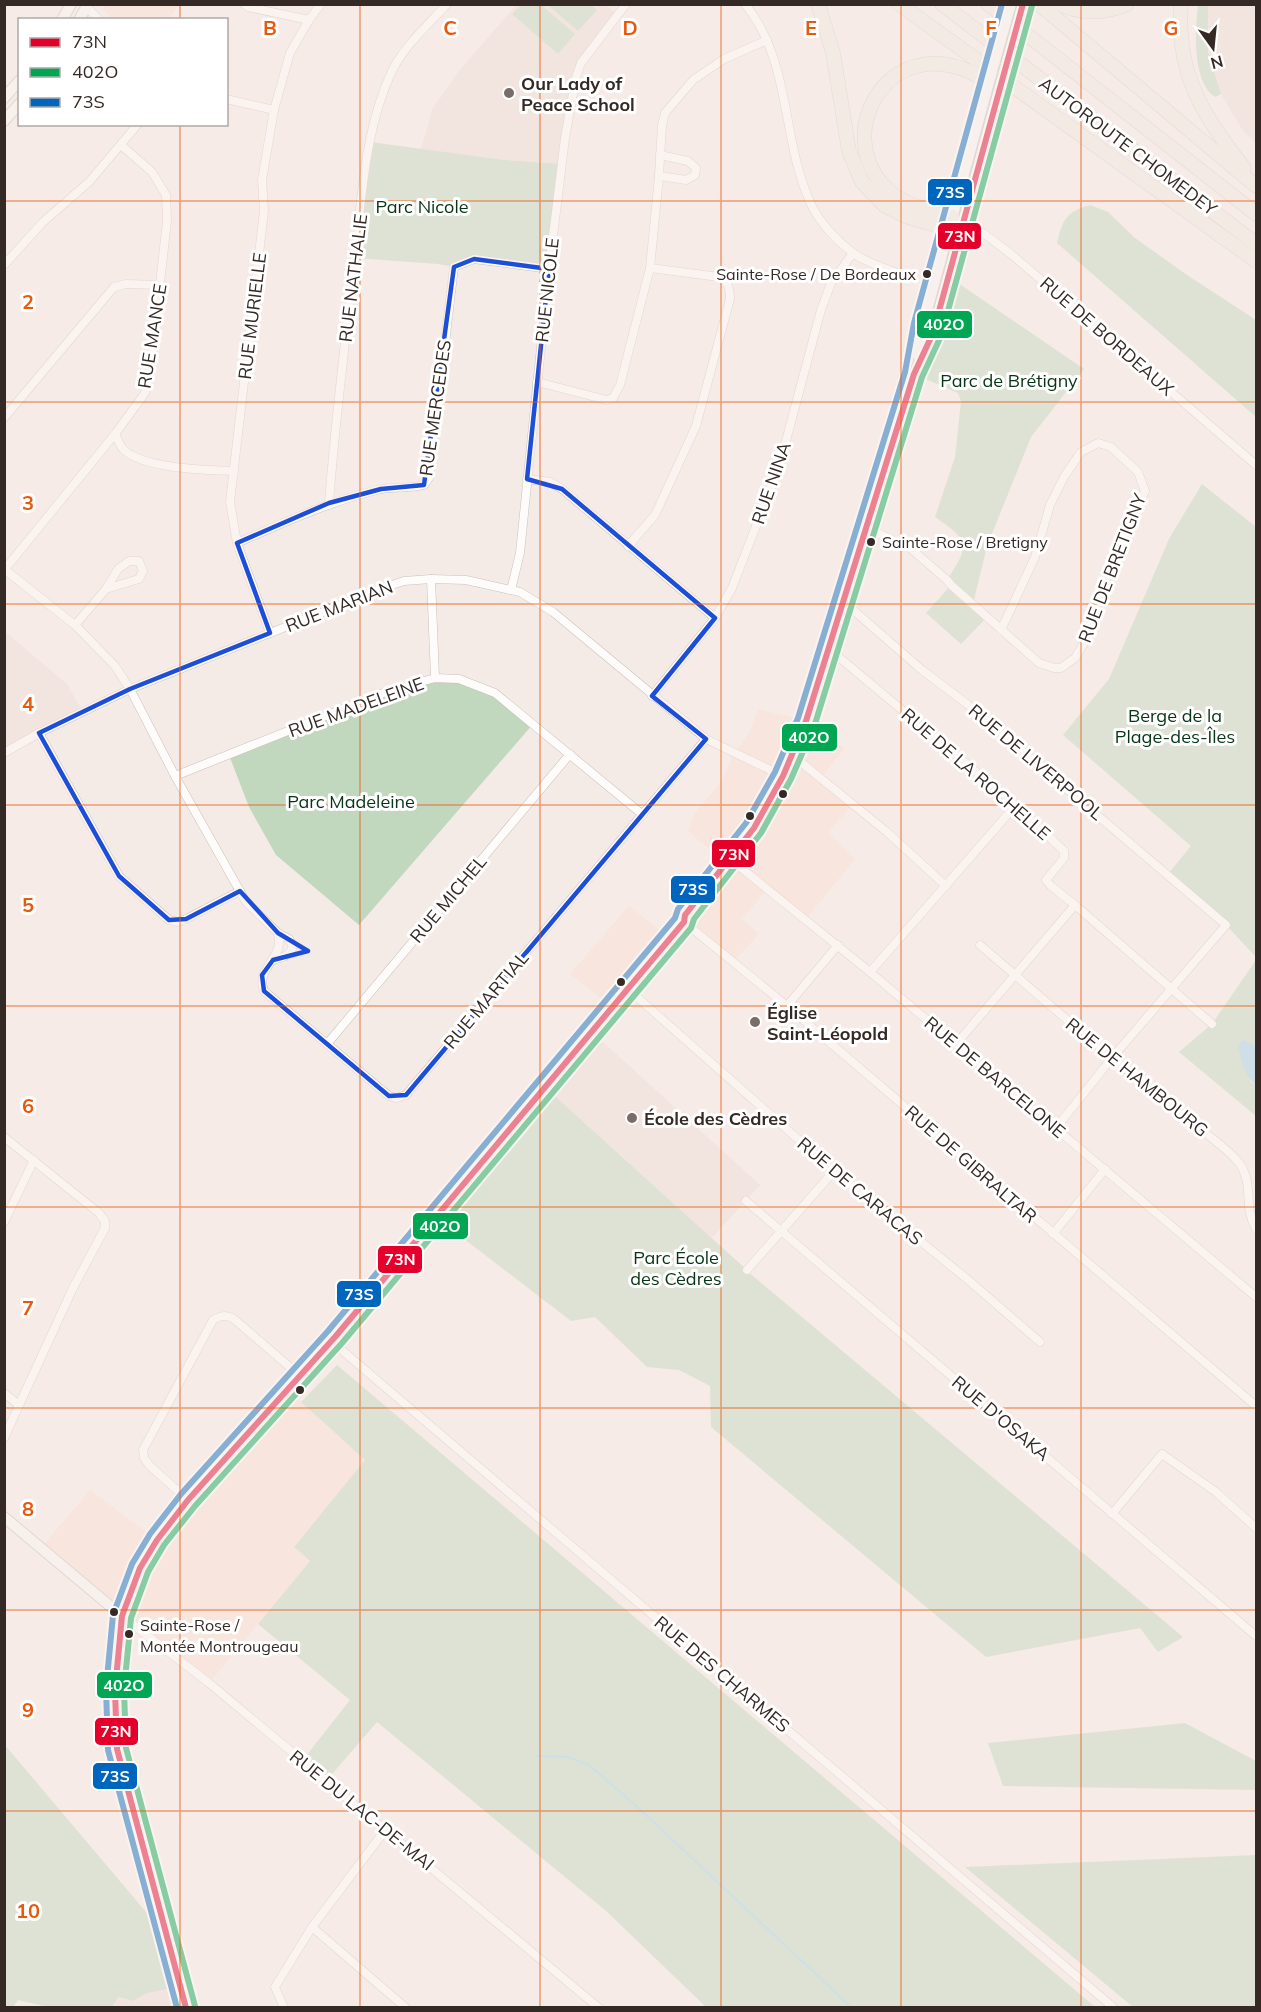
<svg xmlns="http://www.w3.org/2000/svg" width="1261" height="2012" font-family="Mulish,sans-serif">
  <rect width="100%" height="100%" fill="#f5ebe6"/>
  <!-- built -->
  <g fill="#fadfd5">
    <path d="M104,5v-1l75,1 -11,15 -61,-1 3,-3 -7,-7z"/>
    <path d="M812,702l11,7 -6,18 28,21 -24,30 32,27 -25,27 27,27 -50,61 -38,-30 -25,29 17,15 -26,28 -49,-40 45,-63 -10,-2 -31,-26 7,-18 27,-32 12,-28 14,-18 10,-26 48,12z"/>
    <path d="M629,906l41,33 -57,69 -43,-34z"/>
    <path d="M287,1389l78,71 -71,87 16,14 -101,122 -168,-135 49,-58 67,50z"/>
  </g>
  <!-- education -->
  <g fill="#eedcd7">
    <path d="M516,5h90l11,9 -36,49 -19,101 -57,-4 -84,-11 12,-41 26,-37z"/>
    <path d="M1208,5h48v138l-13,-12 -22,-37 -13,-42z"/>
    <path d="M4,631l63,53 16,28 -79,41z"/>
    <path d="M593,1033l167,152 -48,53 -166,-150z"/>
    <path d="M174,1988l5,19 -67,1 5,-11 16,4 14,-8z"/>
  </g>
  <!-- green -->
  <g fill="#c1d7be">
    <path d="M521,5h20l34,29 -17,20 -46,-40z"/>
    <path d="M548,5h43l6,5 -19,21z"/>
    <path d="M1198,5h10v47l13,42 -6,3c-23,-14 -20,-69 -17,-92z"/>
    <path d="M370,142l135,18 57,4 -13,105 -75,-10 -20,8 -16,-3 -83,-6z"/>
    <path d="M1090,205l18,7 27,26 52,37 69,45v97l-199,-174c6,-24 9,-31 33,-38z"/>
    <path d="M958,283l126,86 -53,68 -44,109 -14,58 14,13 -26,27 -35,-31 25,-28 -4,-5c23,-35 23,-39 -12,-63l20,-60 6,-56 -3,-8 -44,-19z"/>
    <path d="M1202,484l54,43v331l-1,3 1,96 -30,-32 -58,-51 23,-28 -128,-111 46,-56 61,-142z"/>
    <path d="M435,678l24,1 38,16 36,29 -174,201 -83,-70 -27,-48 -20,-52 159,-64z"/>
    <path d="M1256,960v86l-3,-2 -12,15 10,23 5,3v31l-77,-64 33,-28z"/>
    <path d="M546,1088l201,182v1l436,366 -25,15 -18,-24 -154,29 -275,-230 -1,-41 -31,-16 -32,-3 -52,-50 -24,4 -125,-96 50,-59 -8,-8z"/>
    <path d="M337,1365l758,642h-389l-101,-97 -228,-188 -51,59 -24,-20 48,-61 -92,-76 52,-63 -16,-14 71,-87 -64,-58z"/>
    <path d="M1185,1723l71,38v29l-253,-4 -15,-43z"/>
    <path d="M4,1744l153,181 17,63 -27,5 -14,8 -15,-4 -6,10h-64l-30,-7 -5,7h-8z"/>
    <path d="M1256,1855v152h-123l-168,-140z"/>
  </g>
  <!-- water -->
  <path fill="#9ed1ea" d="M1243,1040l13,6v39c-11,-7 -16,-27 -18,-40z"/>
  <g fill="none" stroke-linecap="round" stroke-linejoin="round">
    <!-- stream -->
    <path stroke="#9ed1ea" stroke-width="2" d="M538,1756l30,1 21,8 42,36 221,207"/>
    <!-- street casing -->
    <g stroke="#cac0bb" stroke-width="9">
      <g id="street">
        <path d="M84,4l15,16"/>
        <path d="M244,4l4,3 61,13"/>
        <path d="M745,4c47,58 36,136 66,200 8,18 26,37 42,49 13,10 31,14 46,21"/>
        <path d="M226,99l48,11"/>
        <path d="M659,176l27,4 9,-5 1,-7 -8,-7 -28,-6"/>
        <path d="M961,224l22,9 28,21 245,211"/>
        <path d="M4,265l39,-43 46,-40 49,-58"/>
        <path d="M537,382l70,18 6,-2 7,-13 30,-117 9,-92 3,-51 3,-12 28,-33 31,-21 43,-19"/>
        <path d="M4,418l110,-131 12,-3 34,1"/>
        <path d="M115,434c3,5 5,13 9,16 21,19 83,20 110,21"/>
        <path d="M527,479l23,3 12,7 153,129"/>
        <path d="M329,503c6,-80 16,-160 25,-240 8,-64 10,-133 38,-192 12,-25 36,-46 55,-67"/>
        <path d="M867,528l43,20 37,32 4,5 88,78 15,5h7l14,-10 9,-15 36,-105 25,-47 -7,-19 -27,-25 -13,-4 -17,9 -17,25 -14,28 -15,52 -34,73"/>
        <path d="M237,543c46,-20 91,-41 140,-53 16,-4 32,-1 47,-5l5,-7 25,-211 20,-8 75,10"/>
        <path d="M628,546l27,-31 41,-89 34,-127c0,-11 -1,-16 -11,-22l-69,-9"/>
        <path d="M4,569l71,56 40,41 15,23 45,87 71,126 32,31 11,6 4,7c-3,10 -10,11 -20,14"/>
        <path d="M5,569l110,-135 30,-41 6,-30 16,-142 -1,-26 -14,-23 -31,-27"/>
        <path d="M431,579l4,99"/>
        <path d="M511,590l9,-37 29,-284 16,-131 11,-61 5,-14 45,-59"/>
        <path d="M844,602l78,68 45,34 259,221 -114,133 -56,70"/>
        <path d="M75,625l31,-36 12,-20 11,-8h10l4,10 -4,8 -33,10"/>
        <path d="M270,633l-33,-90 -7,-41 34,-291 -2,-31 12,-70 16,-57 19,-33 12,-16"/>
        <path d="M829,649l187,156 48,46v7l-18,22 5,6 24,19 137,119"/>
        <path d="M652,696l63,-78 17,-30 47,-121 42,-157 10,-27 22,-30"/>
        <path d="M39,733l80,143 50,44 9,2 8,-3 54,-28"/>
        <path d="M4,753l35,-20 91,-44 253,-101 21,-7 27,-2 35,1 54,12 33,20 153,127 77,37"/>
        <path d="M792,755l95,77 59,54"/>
        <path d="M175,776l213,-85 47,-13 24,1 36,14 148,122"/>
        <path d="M730,859l140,113 386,325"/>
        <path d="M684,922l103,84 469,400"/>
        <path d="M278,933c7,26 -23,34 -14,58l125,105 7,2 10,-3 300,-356"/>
        <path d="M980,945c54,46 107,93 162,137 20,16 40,32 61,49 12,10 27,20 37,33 14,21 3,43 16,65"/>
        <path d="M870,972l146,-167"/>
        <path d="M629,990l205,181 133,108 73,63"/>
        <path d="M787,1006l51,-61"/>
        <path d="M327,1044l243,-290"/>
        <path d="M956,1044l119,-139"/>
        <path d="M4,1137l95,76 6,8v7l-32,60 -69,150"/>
        <path d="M746,1201l510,435"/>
        <path d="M4,1222l30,-62"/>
        <path d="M1053,1234l52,-65"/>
        <path d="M747,1270l87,-99"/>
        <path d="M331,1341l783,667"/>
        <path d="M4,1393l15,12"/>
        <path d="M188,1500l-39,-35 -5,-7 -1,-8 70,-130c8,-5 13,-5 21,-1l65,56"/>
        <path d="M1112,1514l50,-60 54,38 40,36"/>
        <path d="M122,1616l87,67 390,325"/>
        <path d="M312,1927l94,81"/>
        <path d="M284,2008l-9,-21 37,-60 74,-98"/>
      </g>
    </g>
    <!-- secondary casing -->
    <g stroke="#cac0bb" stroke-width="12">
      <g id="secondary">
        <path d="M62,20l9,-16"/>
        <path d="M79,20l9,-16"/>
        <path d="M4,98l16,-18"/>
        <path d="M4,121l16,-18"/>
        <path d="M918,356l5,-31 63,-232"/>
        <path d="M4,1517l118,99"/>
        <path d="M186,2008l-58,-214 -11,-45 -2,-59 7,-74 18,-48 17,-28 31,-40 147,-163 211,-249 138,-166 1,-7 69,-87 29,-52 23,-55 108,-347 19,-41 63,-232"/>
      </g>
    </g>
    <!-- highway casing -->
    <g stroke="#cec9c6" stroke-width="15">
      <g id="highway">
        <path d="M818,4l15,49 16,98 13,31 22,23 21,11 44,13 13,-5"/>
        <path d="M899,4l357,257"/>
        <path d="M942,4l314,240"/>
        <path d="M988,4l268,210"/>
        <path d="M1039,4l217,182"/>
        <path d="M1060,4c21,11 46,9 67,0"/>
        <path d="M1181,4c-5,70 22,112 63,164"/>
        <path d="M923,209l18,-9 18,-12"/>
        <path d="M952,217c-22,-6 -46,-11 -64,-27 -50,-45 -15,-132 53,-126 23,2 40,14 60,23"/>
      </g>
    </g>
    <!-- street -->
    <use href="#street" stroke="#fefcfb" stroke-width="8"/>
    <!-- secondary -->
    <use href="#secondary" stroke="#f9f6f3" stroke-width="10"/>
    <!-- highway -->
    <use href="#highway" stroke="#f0e8e1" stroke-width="14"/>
    <!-- secondary-bridge casing -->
    <g stroke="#cac0bb" stroke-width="12" stroke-linecap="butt">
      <g id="secondary-bridge">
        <path d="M986,93l25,-89"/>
        <path d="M996,101l27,-97"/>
      </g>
    </g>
    <!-- secondary-bridge -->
    <use href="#secondary-bridge" stroke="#f9f6f3" stroke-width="10"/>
    <!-- bus-1 casing -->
    <g stroke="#fff" stroke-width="10">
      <path id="bus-1" d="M186,2008l-69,-259 -2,-59 7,-74 18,-48 17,-28 31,-40 147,-163 349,-415 1,-7 69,-87 29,-52 23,-55 108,-347 19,-41 90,-329"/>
    </g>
    <!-- bus-2 casing -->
    <g stroke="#fff" stroke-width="10">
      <path id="bus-2" d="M195,2006l-69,-258 -2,-58 7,-72 17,-46 16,-27 31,-39 147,-163 349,-415 3,-9 67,-86 30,-54 24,-55 107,-347 19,-41 91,-330"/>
    </g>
    <!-- bus-3 casing -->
    <g stroke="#fff" stroke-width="10">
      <path id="bus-3" d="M177,2008l-69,-258 -2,-61 7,-74 19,-51 18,-30 31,-40 147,-163 347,-413 3,-9 68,-86 29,-51 23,-54 107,-346 9,-49 88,-319"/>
    </g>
    <!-- bus-1 -->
    <use href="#bus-1" stroke="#e4002b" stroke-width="6"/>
    <!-- bus-2 -->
    <use href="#bus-2" stroke="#00a651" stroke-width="6"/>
    <!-- bus-3 -->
    <use href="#bus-3" stroke="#0065bd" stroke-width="6"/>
  </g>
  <!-- marked area -->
  <path d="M0 0H1261V2012H0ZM474,259l75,10 -22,210 35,10 153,129 -63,78 54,43 -300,356 -17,1 -125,-105 -2,-16 11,-15 35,-9 -30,-18 -38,-42 -54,28 -17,1 -50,-44 -80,-143 91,-44 140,-56 -33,-90 92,-40 52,-14 43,-4 30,-218z" fill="#f5ebe6" fill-opacity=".55" fill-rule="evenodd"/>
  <path fill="none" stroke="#1d4ed8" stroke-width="4.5" stroke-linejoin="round" d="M474,259l75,10 -22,210 35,10 153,129 -63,78 54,43 -300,356 -17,1 -125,-105 -2,-16 11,-15 35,-9 -30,-18 -38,-42 -54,28 -17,1 -50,-44 -80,-143 91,-44 140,-56 -33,-90 92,-40 52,-14 43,-4 30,-218z"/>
  <!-- grid -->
  <path fill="none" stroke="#e8590c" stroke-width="1.5" stroke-opacity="0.55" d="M180,4v16M360,4v2004M540,4v2004M721,4v2004M901,4v2004M1081,4v2004M180,124v1884M4,201h1252M4,402h1252M4,604h1252M4,805h1252M4,1006h1252M4,1207h1252M4,1408h1252M4,1610h1252M4,1811h1252"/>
  <!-- markers -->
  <g fill="#786d68" stroke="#fff" stroke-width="2">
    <circle cx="509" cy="93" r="6"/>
    <circle cx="755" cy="1022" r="6"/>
    <circle cx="632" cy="1118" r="6"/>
  </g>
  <g fill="#342924" stroke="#fff" stroke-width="2">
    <circle cx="927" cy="274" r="5"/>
    <circle cx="871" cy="542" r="5"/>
    <circle cx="783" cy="794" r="5"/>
    <circle cx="750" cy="816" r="5"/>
    <circle cx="621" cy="982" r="5"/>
    <circle cx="300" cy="1390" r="5"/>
    <circle cx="114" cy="1612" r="5"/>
    <circle cx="129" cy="1634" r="5"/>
  </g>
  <g text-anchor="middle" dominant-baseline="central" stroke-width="6" stroke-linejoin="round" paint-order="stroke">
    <!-- bus labels -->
    <g font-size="16" fill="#342924" stroke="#fff" text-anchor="start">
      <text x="916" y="274" text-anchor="end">Sainte-Rose / De Bordeaux</text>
      <text x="882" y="542">Sainte-Rose / Bretigny</text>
      <text x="140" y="1625">Sainte-Rose /<tspan x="140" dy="21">Montée Montrougeau</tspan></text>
    </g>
    <!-- poi labels -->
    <g font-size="18" font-weight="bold" fill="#342924" stroke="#fff" text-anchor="start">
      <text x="521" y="83">Our Lady of<tspan x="521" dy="21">Peace School</tspan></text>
      <text x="767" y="1012">Église<tspan x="767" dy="21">Saint-Léopold</tspan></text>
      <text x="644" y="1118">École des Cèdres</text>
    </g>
    <!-- street labels -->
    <g font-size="18" fill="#342924" stroke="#fff">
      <text transform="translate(1128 146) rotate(37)">AUTOROUTE CHOMEDEY</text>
      <text transform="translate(353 278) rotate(-83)">RUE NATHALIE</text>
      <text transform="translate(547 290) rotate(-84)">RUE NICOLE</text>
      <text transform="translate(252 316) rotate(-83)">RUE MURIELLE</text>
      <text transform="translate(152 336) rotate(-81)">RUE MANCE</text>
      <text transform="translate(1107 336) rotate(41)">RUE DE BORDEAUX</text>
      <text transform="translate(435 408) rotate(-82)">RUE MERCEDES</text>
      <text transform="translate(771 483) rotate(-71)">RUE NINA</text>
      <text transform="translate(1112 568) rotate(-69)">RUE DE BRETIGNY</text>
      <text transform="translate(339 606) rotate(-21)">RUE MARIAN</text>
      <text transform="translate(356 707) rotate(-20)">RUE MADELEINE</text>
      <text transform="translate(1036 762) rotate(40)">RUE DE LIVERPOOL</text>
      <text transform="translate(976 774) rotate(41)">RUE DE LA ROCHELLE</text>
      <text transform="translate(448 899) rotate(-50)">RUE MICHEL</text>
      <text transform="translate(486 1000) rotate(-50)">RUE MARTIAL</text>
      <text transform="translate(995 1077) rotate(40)">RUE DE BARCELONE</text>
      <text transform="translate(1137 1077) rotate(39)">RUE DE HAMBOURG</text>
      <text transform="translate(971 1164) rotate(41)">RUE DE GIBRALTAR</text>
      <text transform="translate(860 1191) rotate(40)">RUE DE CARACAS</text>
      <text transform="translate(1001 1418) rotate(40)">RUE D'OSAKA</text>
      <text transform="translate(722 1674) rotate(40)">RUE DES CHARMES</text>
      <text transform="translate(362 1810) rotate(39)">RUE DU LAC-DE-MAI</text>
    </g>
    <!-- park labels -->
    <g font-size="18" fill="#063414" stroke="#fff">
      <text x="422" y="206">Parc Nicole</text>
      <text x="1009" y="380">Parc de Brétigny</text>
      <text x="1175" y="715">Berge de la<tspan x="1175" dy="21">Plage-des-Îles</tspan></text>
      <text x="351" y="801">Parc Madeleine</text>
      <text x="676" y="1257">Parc École<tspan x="676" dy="21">des Cèdres</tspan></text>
    </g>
  </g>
  <g font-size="20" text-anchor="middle" font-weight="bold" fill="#e8590c" stroke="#fff" stroke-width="6" stroke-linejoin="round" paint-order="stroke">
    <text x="270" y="35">B</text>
    <text x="450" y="35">C</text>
    <text x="630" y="35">D</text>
    <text x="811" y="35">E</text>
    <text x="991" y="35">F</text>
    <text x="1171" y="35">G</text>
    <text x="28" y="309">2</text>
    <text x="28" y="510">3</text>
    <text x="28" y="711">4</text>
    <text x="28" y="912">5</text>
    <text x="28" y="1113">6</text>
    <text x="28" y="1315">7</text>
    <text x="28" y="1516">8</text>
    <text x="28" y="1717">9</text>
    <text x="28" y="1918">10</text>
  </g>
  <g stroke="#fff" stroke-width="2">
    <rect x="927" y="178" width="46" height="28" rx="6" fill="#0065bd"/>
    <rect x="937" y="222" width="45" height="28" rx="6" fill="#e4002b"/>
    <rect x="916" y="310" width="57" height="29" rx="6" fill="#00a651"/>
    <rect x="781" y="723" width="57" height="29" rx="6" fill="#00a651"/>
    <rect x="711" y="839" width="45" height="29" rx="6" fill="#e4002b"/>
    <rect x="670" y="875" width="46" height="29" rx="6" fill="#0065bd"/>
    <rect x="412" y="1212" width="57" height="28" rx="6" fill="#00a651"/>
    <rect x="377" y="1245" width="46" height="29" rx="6" fill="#e4002b"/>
    <rect x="336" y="1280" width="46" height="28" rx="6" fill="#0065bd"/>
    <rect x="96" y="1671" width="57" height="28" rx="6" fill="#00a651"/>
    <rect x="94" y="1717" width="45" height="29" rx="6" fill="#e4002b"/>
    <rect x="92" y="1762" width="46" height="28" rx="6" fill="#0065bd"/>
  </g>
  <g font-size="16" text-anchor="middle" font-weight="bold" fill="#fff">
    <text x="950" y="198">73S</text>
    <text x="960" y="242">73N</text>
    <text x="944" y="330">402O</text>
    <text x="809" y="743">402O</text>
    <text x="734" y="860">73N</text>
    <text x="693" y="895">73S</text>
    <text x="440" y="1232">402O</text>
    <text x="400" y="1265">73N</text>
    <text x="359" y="1300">73S</text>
    <text x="124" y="1691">402O</text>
    <text x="116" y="1737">73N</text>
    <text x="115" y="1782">73S</text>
  </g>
  <!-- border -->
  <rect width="1261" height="2012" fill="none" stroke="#342924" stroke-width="12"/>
  <!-- legend -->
  <rect x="18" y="18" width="210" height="108" fill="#ffffff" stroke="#aea9a7" stroke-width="1.5"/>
  <rect x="30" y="38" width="30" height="9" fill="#e4002b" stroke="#aea9a7" stroke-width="1.5"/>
  <text x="72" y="48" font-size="18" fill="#342924">73N</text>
  <rect x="30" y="68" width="30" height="9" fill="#00a651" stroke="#aea9a7" stroke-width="1.5"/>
  <text x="72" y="78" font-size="18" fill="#342924">402O</text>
  <rect x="30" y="98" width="30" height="9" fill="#0065bd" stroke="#aea9a7" stroke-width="1.5"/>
  <text x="72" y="108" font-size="18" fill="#342924">73S</text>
  <!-- north arrow -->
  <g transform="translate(1213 48) rotate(165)" stroke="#ffffff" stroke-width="4.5" paint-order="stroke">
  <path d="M0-4.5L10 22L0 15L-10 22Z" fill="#342924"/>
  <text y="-9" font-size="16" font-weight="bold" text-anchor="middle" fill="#342924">N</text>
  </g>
</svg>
